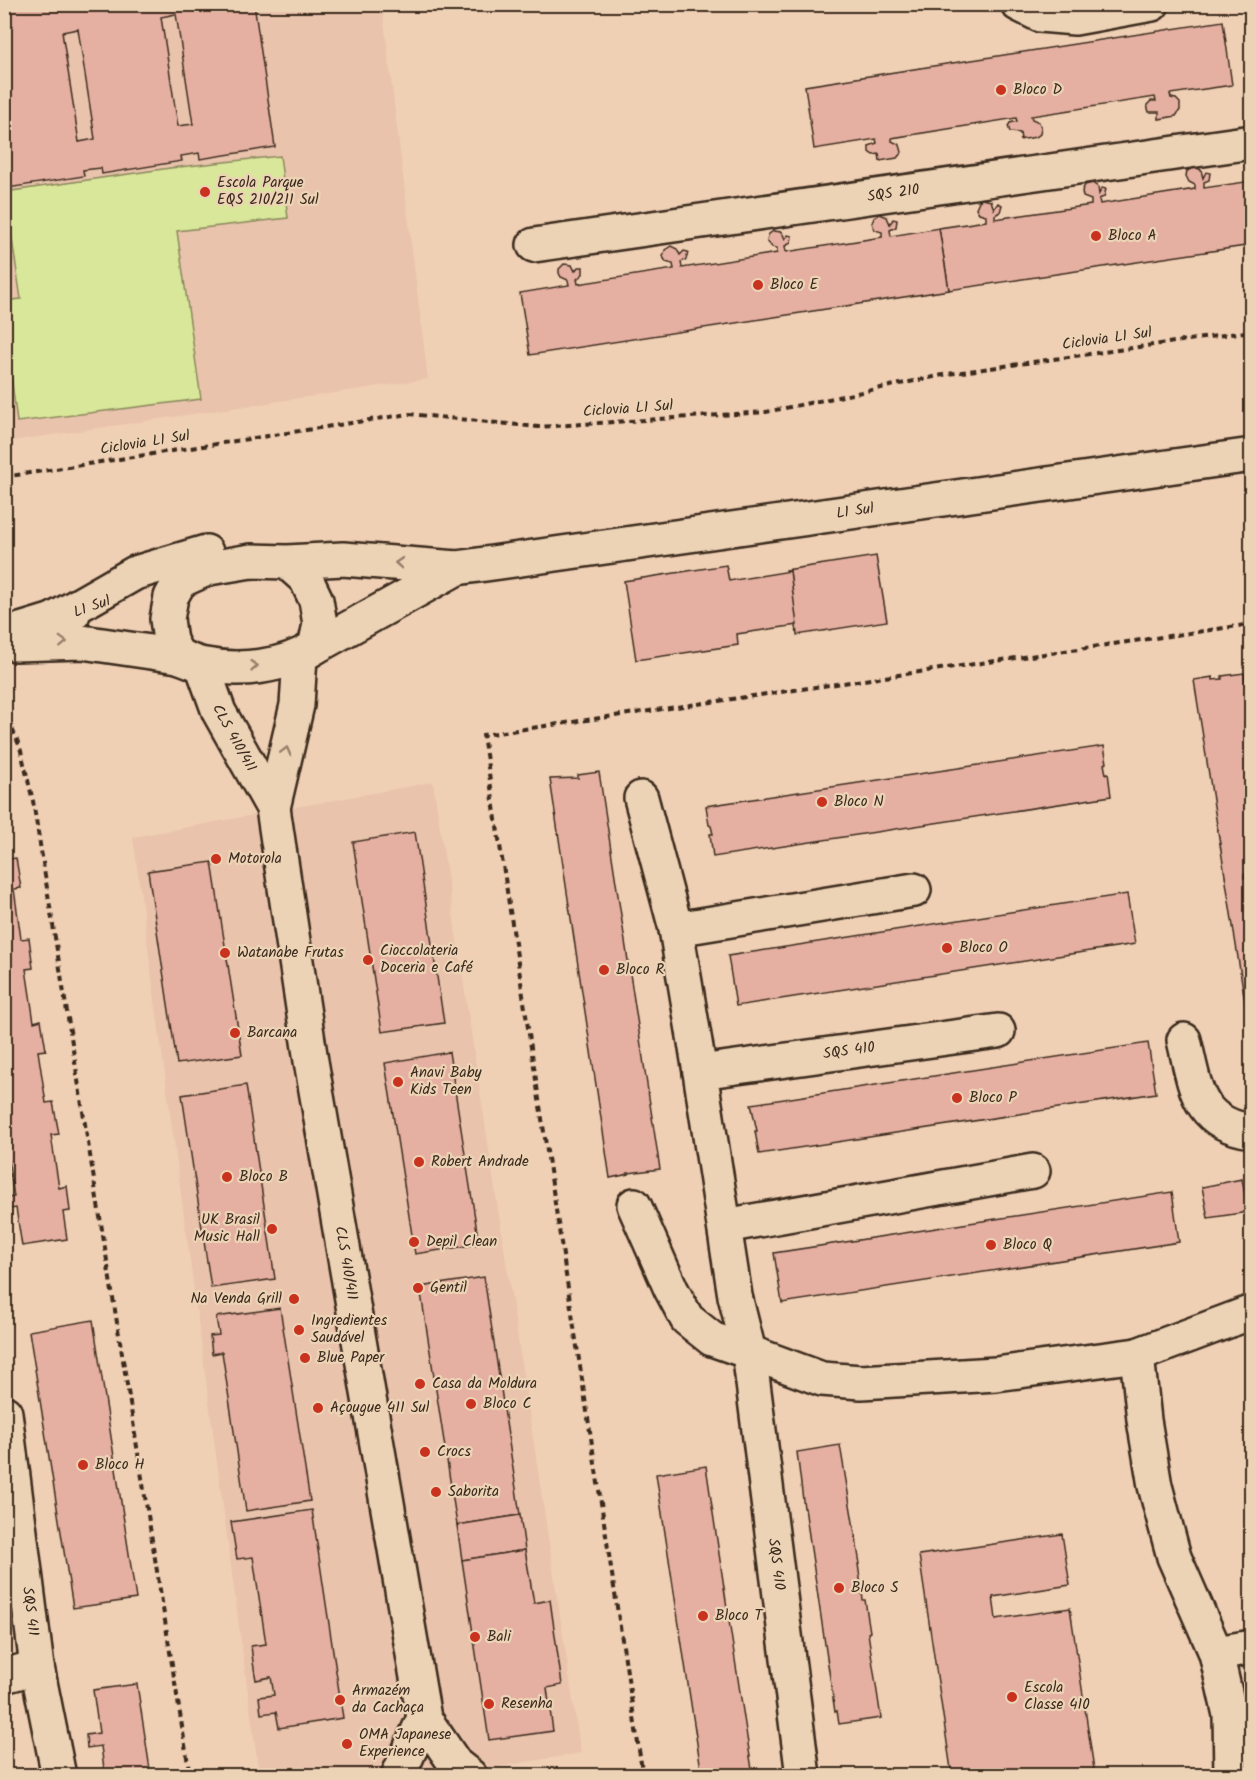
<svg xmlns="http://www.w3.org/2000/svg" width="1256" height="1780" font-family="Kalam,sans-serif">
  <rect width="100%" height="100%" fill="#f0d0b5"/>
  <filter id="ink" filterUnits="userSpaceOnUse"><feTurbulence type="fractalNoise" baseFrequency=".0167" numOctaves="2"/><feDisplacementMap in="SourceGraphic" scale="12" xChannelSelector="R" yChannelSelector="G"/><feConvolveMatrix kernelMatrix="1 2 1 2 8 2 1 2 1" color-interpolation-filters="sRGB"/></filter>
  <g filter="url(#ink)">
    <!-- built -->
    <g fill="#e9c3ac">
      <path d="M5,5h377l46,374 -423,63z"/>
      <path d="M433,782l148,971 -132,22h-190l-126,-938z"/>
    </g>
    <!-- park -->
    <path fill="#d9e79a" stroke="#8a885c" stroke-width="1.5" d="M280,156l8,62 -111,13 24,168 -184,23 -12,-96 -1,-25 17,-2 -16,-107 165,-24z"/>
    <!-- building -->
    <g fill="#e5b0a2" stroke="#3b2a1e" stroke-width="1.5" fill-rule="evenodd">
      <path d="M4,4h250l21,143 -75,12 -1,-6 -18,3 1,5 -80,13 -1,-6 -18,2 1,6 -76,12 -4,-23zM176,14l17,110 -15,2 -17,-109zM78,29l17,110 -16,3 -17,-110z"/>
      <path d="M1223,21l9,64 -62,9 1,4 5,1 4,4v7l-4,6 -17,3v-7h-10l-2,-7 4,-4h5l-1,-4 -124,19 1,3 7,3 2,5 -1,7 -4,3 -17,3 2,-1 -1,-6 -10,-1 -2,-6 2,-3 7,-2 -1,-3 -124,20v3l8,4 2,7 -5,6 -17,3 -1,-7 -6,1 -4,-3v-6l8,-3 -1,-4 -62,10 -9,-63z"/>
      <path d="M1195,167l6,3 2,8 3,-6 4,1 -1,7 -5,2v6l48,-7v64l-303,45 -10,-62 47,-7v-6l-7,-2 -3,-5 3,-7 3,-2 9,2 3,8 4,-6 4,2 -2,7 -5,3v4l96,-14v-5l-8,-3 -1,-6 3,-6 7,-2 6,4 1,7 3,-6 4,1 -2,8 -5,2 1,5 95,-15v-4l-6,-3 -3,-6 1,-5z"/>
      <path d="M880,214l7,3 3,7 3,-5 4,1 -1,7 -6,3 1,6 48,-8 10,62 -419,65 -10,-62 49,-8 -1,-5 -7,-3 -2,-4v-4l5,-5 8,1 3,6 3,-4h5v7l-6,5 1,5 96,-15 -1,-5 -7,-2 -3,-5 2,-7 6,-4 6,3 3,6 4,-4 4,1 -2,8 -5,2 1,6 95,-15v-5l-5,-1 -5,-6 1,-6 5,-4 9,1 3,7 3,-4 4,1 -1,7 -6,3 1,6 96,-15v-5l-7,-2 -3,-7 2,-5z"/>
      <path d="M876,556l11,65 -90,14 -7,-64 -4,1v-2z"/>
      <path d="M726,565l3,16 61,-10 7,54 -60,9 1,11 -102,15 -12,-79z"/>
      <path d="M1244,673l8,49v151l-8,1v4l8,-1v169l-58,-366 19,-3v3l9,-1v-3z"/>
      <path d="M1104,746l3,17 -3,1 2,10 2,-1 3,23 -398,61 -3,-23h3l-2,-8 -2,-1 -3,-19z"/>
      <path d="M599,772l61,397 -32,4 1,1 -19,4 -60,-399 28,-1v-3z"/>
      <path d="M415,832l29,191 -62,9 -29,-190z"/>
      <path d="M5,833l4,26 7,-1 5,30 -7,1 7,50 8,-1 4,30 -7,1 8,53 7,-2 5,30 -8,1 8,52 7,-1 6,32 -8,1 8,53 8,-2 3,25 -7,1 4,27 -45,7 -6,-38 -6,1 1,9 -7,1v-26h3l1,5 6,-1 -10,-64z"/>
      <path d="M212,862l30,193 -65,9 -29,-193z"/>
      <path d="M1127,894l8,50 -399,62 -8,-50z"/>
      <path d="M1148,1043l8,50 -397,61 -4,-23h2l-6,-27z"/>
      <path d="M449,1052l30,192 -64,10 -30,-191z"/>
      <path d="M246,1085l29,194 -64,9 -29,-193z"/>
      <path d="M1242,1179l6,33 -40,6 -6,-31z"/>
      <path d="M1172,1192l7,50 -397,61 -8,-50z"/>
      <path d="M484,1277l36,238 -63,10 -37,-238z"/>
      <path d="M280,1308l30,193 -64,10 -24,-159 -10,2 -2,-18 9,-1 -3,-18z"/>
      <path d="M93,1320l43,279 -63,9 -44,-277z"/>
      <path d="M840,1445l20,119h-2l5,36h2l5,32 -2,1 13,85 -42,6 -2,-13 -2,1 -30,-204h-1l-7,-56z"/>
      <path d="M706,1466l23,155 24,155h-51l-46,-302z"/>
      <path d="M312,1510l31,208 -64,10 -3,-16 -15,2 -2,-17 15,-2 -3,-18 -15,3 -3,-18 -2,-16 15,-2 -13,-87 -16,2 -6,-37z"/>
      <path d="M520,1515l5,35 -63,10 -5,-35z"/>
      <path d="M1062,1534l8,51 -77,12 3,22 74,-11 25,168h-143l-33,-221z"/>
      <path d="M525,1550l9,53 16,-3 12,85 -15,3 6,43 -64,9 -27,-180z"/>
      <path d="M137,1684l14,92h-46l-4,-30 -14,2 -1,-13 13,-2 -6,-43z"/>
    </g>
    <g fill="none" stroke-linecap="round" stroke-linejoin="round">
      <!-- street casing -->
      <g stroke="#3b2a1e" stroke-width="38">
        <g id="street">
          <path d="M1018,4l22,11 35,3 77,-14"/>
          <path id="s1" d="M534,245l718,-103"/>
          <path d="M641,798l35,131"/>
          <path d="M998,1031l-298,41 35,224 14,56 73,27 39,3 135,-8 141,-19 115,-43"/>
          <path d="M1184,1040c11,45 12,84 68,91"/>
          <path d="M700,1072l-24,-143 238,-39"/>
          <path id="s2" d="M634,1205l37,84 16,30 25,20 37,13 54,424"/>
          <path d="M725,1226l308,-55"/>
          <path d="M1137,1355l7,65 11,66 19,71 42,96 14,62 1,61"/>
          <path id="s3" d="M5,1413l32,254 22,109"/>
          <path d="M1216,1653l36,-6"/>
          <path d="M4,1676l33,-9"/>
        </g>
      </g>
      <!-- secondary casing -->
      <g stroke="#3b2a1e" stroke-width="38">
        <g id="secondary">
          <path id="s4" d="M287,562l19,17 10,21 4,24 -5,23c-30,20 -75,25 -110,18 -9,-1 -18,-6 -27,-9l-8,-15 -3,-22 4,-22 9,-16 29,-13 42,-7 36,1 56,-3 114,9 795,-113"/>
          <path d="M51,621l84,-48 71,-21"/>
          <path d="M4,635l69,-21"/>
          <path d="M15,644l67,-2 96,14"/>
          <path d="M315,647l142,-79"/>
          <path id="s5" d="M202,665l17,47 54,96 38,253 113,657 32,47 14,11"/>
          <path d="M273,808l24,-103 3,-48"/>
          <path d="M398,1776l26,-58"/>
        </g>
      </g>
      <!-- path -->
      <g stroke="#3b2a1e" stroke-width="4" stroke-dasharray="6 4.5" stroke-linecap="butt">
        <path d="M4,477l405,-63 129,13 228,-15 182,-38 304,-43"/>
        <path d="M4,710l16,37 13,54 157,975"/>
        <path d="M643,1776l-160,-1041 769,-111"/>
      </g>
      <!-- street -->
      <use href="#street" stroke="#edd3b5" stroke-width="33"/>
      <!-- secondary -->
      <use href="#secondary" stroke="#edd3b5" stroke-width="33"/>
    </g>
    <!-- one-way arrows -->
    <defs><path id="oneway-chevron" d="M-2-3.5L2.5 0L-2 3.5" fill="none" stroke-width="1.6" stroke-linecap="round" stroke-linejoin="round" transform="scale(1.5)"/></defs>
    <g stroke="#947e6a">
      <use href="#oneway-chevron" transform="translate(399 563) rotate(-176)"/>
      <use href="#oneway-chevron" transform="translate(63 642) rotate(-2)"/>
      <use href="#oneway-chevron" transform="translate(254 666) rotate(-5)"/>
      <use href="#oneway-chevron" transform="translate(286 751) rotate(-76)"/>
    </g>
  </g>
  <!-- markers -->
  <g fill="#c8321e" stroke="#edd3b5" stroke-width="2">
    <circle cx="1001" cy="90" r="6"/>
    <circle cx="205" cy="192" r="6"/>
    <circle cx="1096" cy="236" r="6"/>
    <circle cx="758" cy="285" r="6"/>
    <circle cx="822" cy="802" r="6"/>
    <circle cx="216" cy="859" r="6"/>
    <circle cx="947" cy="948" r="6"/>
    <circle cx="225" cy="953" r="6"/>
    <circle cx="368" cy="960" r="6"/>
    <circle cx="604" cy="970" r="6"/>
    <circle cx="235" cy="1033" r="6"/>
    <circle cx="398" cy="1082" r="6"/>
    <circle cx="957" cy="1098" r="6"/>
    <circle cx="419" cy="1162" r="6"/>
    <circle cx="227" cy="1177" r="6"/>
    <circle cx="272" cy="1229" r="6"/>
    <circle cx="414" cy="1242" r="6"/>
    <circle cx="991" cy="1245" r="6"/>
    <circle cx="418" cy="1288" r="6"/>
    <circle cx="294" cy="1299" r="6"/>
    <circle cx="299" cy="1330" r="6"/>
    <circle cx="305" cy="1358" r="6"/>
    <circle cx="420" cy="1384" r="6"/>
    <circle cx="471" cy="1404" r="6"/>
    <circle cx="318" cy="1408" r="6"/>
    <circle cx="425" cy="1452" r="6"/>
    <circle cx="83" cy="1465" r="6"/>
    <circle cx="436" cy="1492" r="6"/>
    <circle cx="839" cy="1588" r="6"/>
    <circle cx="703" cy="1616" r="6"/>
    <circle cx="475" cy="1637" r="6"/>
    <circle cx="1012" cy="1697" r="6"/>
    <circle cx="340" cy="1700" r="6"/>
    <circle cx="489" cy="1704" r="6"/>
    <circle cx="347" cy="1744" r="6"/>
  </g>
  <g text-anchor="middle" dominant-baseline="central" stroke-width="4.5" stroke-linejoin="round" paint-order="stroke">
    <!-- poi labels -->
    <g font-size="15" fill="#3b2a1e" stroke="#edd3b5" text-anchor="start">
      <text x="1013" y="90">Bloco D</text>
      <text x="217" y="183">Escola Parque<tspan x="217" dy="17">EQS 210/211 Sul</tspan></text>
      <text x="1108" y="236">Bloco A</text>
      <text x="770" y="285">Bloco E</text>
      <text x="834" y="802">Bloco N</text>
      <text x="228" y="859">Motorola</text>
      <text x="959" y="948">Bloco O</text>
      <text x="380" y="951">Cioccolateria<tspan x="380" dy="17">Doceria e Café</tspan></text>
      <text x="237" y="953">Watanabe Frutas</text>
      <text x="616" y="970">Bloco R</text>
      <text x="247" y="1033">Barcana</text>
      <text x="410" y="1073">Anavi Baby<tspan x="410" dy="17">Kids Teen</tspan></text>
      <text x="969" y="1098">Bloco P</text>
      <text x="431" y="1162">Robert Andrade</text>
      <text x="239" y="1177">Bloco B</text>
      <text x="260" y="1220" text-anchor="end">UK Brasil<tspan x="260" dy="17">Music Hall</tspan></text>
      <text x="426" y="1242">Depil Clean</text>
      <text x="1003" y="1245">Bloco Q</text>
      <text x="430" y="1288">Gentil</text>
      <text x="282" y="1299" text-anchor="end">Na Venda Grill</text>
      <text x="311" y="1321">Ingredientes<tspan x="311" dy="17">Saudável</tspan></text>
      <text x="317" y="1358">Blue Paper</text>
      <text x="432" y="1384">Casa da Moldura</text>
      <text x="483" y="1404">Bloco C</text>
      <text x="330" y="1408">Açougue 411 Sul</text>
      <text x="437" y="1452">Crocs</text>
      <text x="95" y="1465">Bloco H</text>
      <text x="448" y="1492">Saborita</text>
      <text x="851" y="1588">Bloco S</text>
      <text x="715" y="1616">Bloco T</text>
      <text x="487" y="1637">Bali</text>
      <text x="1024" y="1688">Escola<tspan x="1024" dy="17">Classe 410</tspan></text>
      <text x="352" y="1691">Armazém<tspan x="352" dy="17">da Cachaça</tspan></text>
      <text x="501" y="1704">Resenha</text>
      <text x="359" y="1735">OMA Japanese<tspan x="359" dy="17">Experience</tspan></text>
    </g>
    <!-- street labels -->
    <g font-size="15" fill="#3b2a1e" stroke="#edd3b5">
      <text stroke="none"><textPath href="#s1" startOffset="363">SQS 210</textPath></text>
      <text transform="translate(1107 339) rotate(-8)">Ciclovia L1 Sul</text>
      <text transform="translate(628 409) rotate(-4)">Ciclovia L1 Sul</text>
      <text transform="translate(145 443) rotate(-9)">Ciclovia L1 Sul</text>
      <text stroke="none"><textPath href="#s4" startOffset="1002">L1 Sul</textPath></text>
      <text transform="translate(92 607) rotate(-19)">L1 Sul</text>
      <text stroke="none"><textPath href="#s5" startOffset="80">CLS 410/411</textPath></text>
      <text transform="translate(849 1051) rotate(-8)">SQS 410</text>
      <text stroke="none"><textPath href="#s5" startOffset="621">CLS 410/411</textPath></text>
      <text stroke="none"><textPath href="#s2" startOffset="411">SQS 410</textPath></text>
      <text stroke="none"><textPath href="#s3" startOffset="200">SQS 411</textPath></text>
    </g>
  </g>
  <!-- margin -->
  <rect width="1256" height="1780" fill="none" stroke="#edd3b5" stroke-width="24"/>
  <rect x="12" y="12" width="1232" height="1756" fill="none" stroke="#3b2a1e" stroke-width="2" filter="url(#ink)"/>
</svg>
